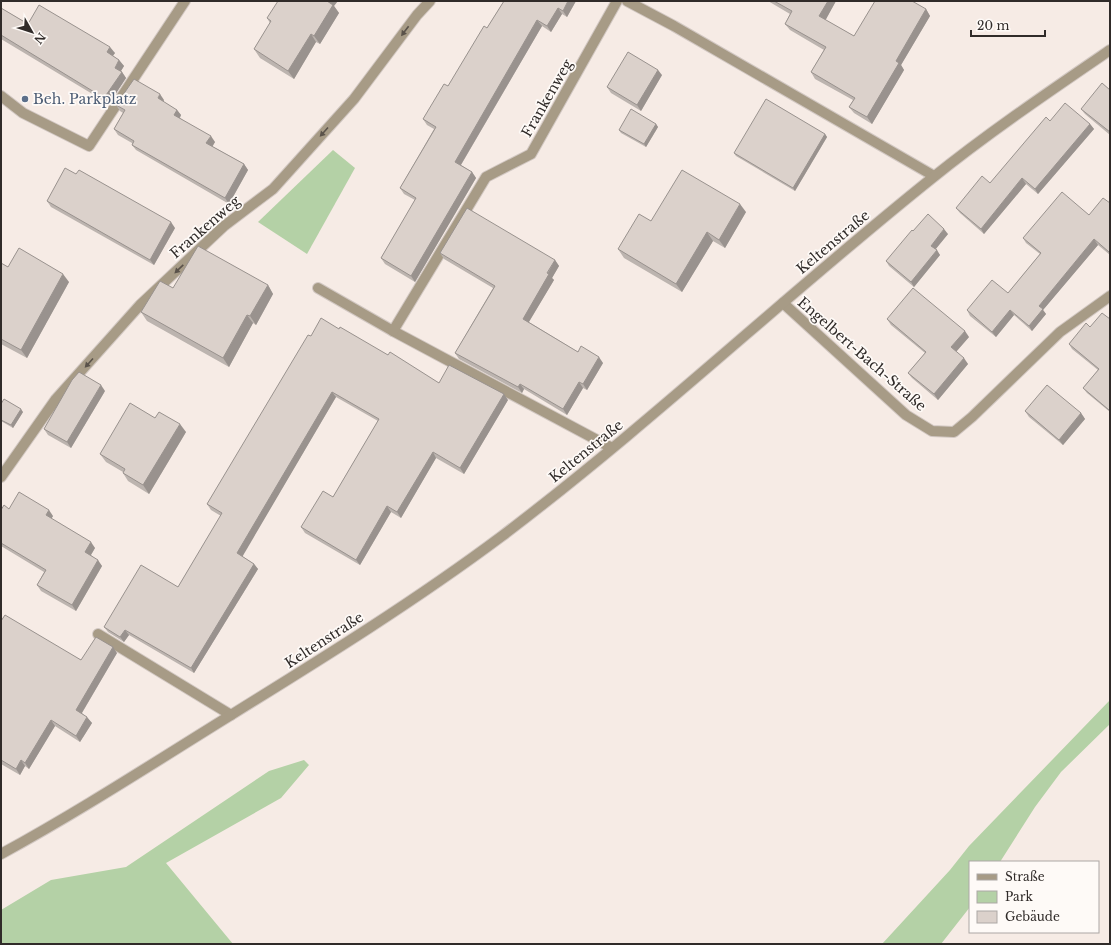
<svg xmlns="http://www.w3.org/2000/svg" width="1111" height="945" font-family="'Libre Baskerville',serif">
  <rect width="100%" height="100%" fill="#f6ebe5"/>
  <!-- green -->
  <g fill="#b4d1a6">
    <path d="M333,150l22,18 -48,86 -49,-32z"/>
    <path d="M1110,700v24l-49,48 -26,35 -35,55h-30v45l-29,37h-59l68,-74 19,-24z"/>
    <path d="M304,760l5,5 -28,33 -115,65 67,81h-232v-34l50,-30 75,-13 143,-96z"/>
  </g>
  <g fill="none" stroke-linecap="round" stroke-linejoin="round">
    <!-- minor casing -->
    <g stroke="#d2c8c3" stroke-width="12">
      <g id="minor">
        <path d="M627,1l47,25 260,150"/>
        <path d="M1,96l22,17 66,33 96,-145"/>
        <path d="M318,288l75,43 219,117"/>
        <path d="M783,303l123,112 26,16 22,1 18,-15 88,-85 50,-36"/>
        <path d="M393,331l93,-154 45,-23 86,-153"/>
        <path d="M1,477l55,-78 84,-94 84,-79 49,-37 81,-90 63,-84 13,-14"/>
        <path d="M98,634l133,81"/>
        <path d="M1,854c79,-43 154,-92 230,-139 92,-57 184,-114 271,-179 148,-112 284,-241 429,-357 57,-46 119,-88 179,-129"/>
      </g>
    </g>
    <!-- minor -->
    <use href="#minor" stroke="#a79b86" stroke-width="10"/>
  </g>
  <!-- wall -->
  <g fill="#bcb4af">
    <path d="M504,1h72l-9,16 -5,-3 -11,18 -9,-6 -81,139 11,7 4,6 -61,104 -30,-18 -4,-6 34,-58 -11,-6 -4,-6 34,-59 -7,-4 -4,-6 25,-33 39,-58z"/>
    <path d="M768,1h68l-11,19 29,16 72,-27 4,7 -29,49 3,5 -32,54 -18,-11 -5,-6 4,-7 -38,-21 -4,-7 13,-22 -34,-20 -5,-6 5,-10z"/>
    <path d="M334,6l5,7 -19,31 -4,-2 -22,37 -34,-21 -6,-9 16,-26 -3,-5z"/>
    <path d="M1,8l27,16 87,29 -2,3 6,4 5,6 -3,5 1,1 4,6 -17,26 -108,-65z"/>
    <path d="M662,75l-21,36 -30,-18 -4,-6z"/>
    <path d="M1110,90v45l-25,-21 -4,-5z"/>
    <path d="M164,100l-1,2 14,8 4,5 -1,3 35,24 -3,4 32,18 4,6 -19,34 -93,-54 -4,-5v-2l-14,-8 -4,-6 9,-16 -3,-2 -4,-6z"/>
    <path d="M1050,121l40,3 4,5 -56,65 -12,-10 -42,50 -24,-21 -4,-5 34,-25z"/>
    <path d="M656,124l2,3 -12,20 -25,-14 -2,-3z"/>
    <path d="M825,134l2,3 -32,54 -59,-35 -2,-3z"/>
    <path d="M47,201l128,27 -21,37 -103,-58z"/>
    <path d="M1110,203v52l-12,-10 -55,65 3,4 -14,17 -18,-16 -18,22 -26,-21 -3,-6 41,-17 32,-39 -14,-11 -3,-5 66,-23z"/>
    <path d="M746,212l-21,36 -12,-7 -31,51 -58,-34 -6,-9 33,-28z"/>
    <path d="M913,231l35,3 -13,16 5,5 -26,32 -25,-21 -3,-5z"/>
    <path d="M440,253l115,7 4,6 -7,12 2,2 -25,42 49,30 25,11 -16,27 -4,-2 -16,27 -43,-26 -2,4 -63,-34 -4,-6 38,-65 -49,-29z"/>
    <path d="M1,263l7,4 61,15 -42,76 -26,-14z"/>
    <path d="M268,285l5,9 -17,31 -3,-2 -24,44 -82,-46 -6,-9 32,-24z"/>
    <path d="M887,319l82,18 -13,15 12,12 -30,36 -26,-22 -4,-5 17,-20 -34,-28z"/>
    <path d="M1110,319v93l-23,-19 -4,-5 15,-18 -26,-21 -3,-5 21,-17z"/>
    <path d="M339,329l100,54 69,17 -44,74 -28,-16 -35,60 -10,-6 -31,53 -55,-32 -4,-6 32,-30 45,-76 -42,-24 -94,159 12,8 4,5 -64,104 -65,-38 -5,7 -16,-10 -4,-5 74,-40 43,-71 -10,-6 -4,-6 104,-168z"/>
    <path d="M105,391l-34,57 -23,-13 -4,-6z"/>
    <path d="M1,404l22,8 -10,16 -12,-7z"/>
    <path d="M1025,411l56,2 4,6 -22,26 -34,-28z"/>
    <path d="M155,418l31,14 -37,62 -21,-13 -5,-8v-1l-17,-10 -6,-8z"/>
    <path d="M9,509l44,7 -2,3 44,29 -4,7 11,11 -26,45 -35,-20 -4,-6 7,-13 -43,-26v-36z"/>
    <path d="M1,621l80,39 36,-7 -35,60 10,10 -12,19 -25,-16 -26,43 -4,-3 -5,9 -19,-11z"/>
  </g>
  <!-- shaded-wall -->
  <g fill="#99928e">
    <path d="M326,1h12l-4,5 5,7 -19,31 -6,-8z"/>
    <path d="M568,1h8l-9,16 -4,-6z"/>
    <path d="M828,1h8l-12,22 -5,-7z"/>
    <path d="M558,8l4,6 -11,18 -4,-6z"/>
    <path d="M926,9l4,7 -29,49 3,5 -32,54 -5,-7 29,-56z"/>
    <path d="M537,20l5,6 -83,142 -4,-6z"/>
    <path d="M311,34l5,8 -22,37 -6,-8z"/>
    <path d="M110,47l5,6 -4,5 -4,-6z"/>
    <path d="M119,60l5,6 -5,8 -4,-6z"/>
    <path d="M658,70l4,5 -21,36 -4,-6z"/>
    <path d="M122,72l4,6 -17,26 -5,-6z"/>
    <path d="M160,94l4,6 -2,4 -4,-6z"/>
    <path d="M177,110l4,5 -3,6 -4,-6z"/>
    <path d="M656,124l2,3 -12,20 -2,-3z"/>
    <path d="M1090,124l4,5 -56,65 -3,-5z"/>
    <path d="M825,134l2,3 -32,54 -2,-3z"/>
    <path d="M211,136l4,6 -4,7 -5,-6z"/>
    <path d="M244,164l4,6 -19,34 -4,-6z"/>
    <path d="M472,172l4,6 -61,104 -4,-6z"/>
    <path d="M1022,178l4,6 -42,50 -3,-5z"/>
    <path d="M740,204l6,8 -21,36 -6,-8z"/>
    <path d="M171,222l4,6 -21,37 -4,-5z"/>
    <path d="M944,229l4,5 -14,17 -3,-5z"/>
    <path d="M707,232l6,9 -31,51 -6,-8z"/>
    <path d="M1094,239l4,6 -55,65 3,4 -14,17 -3,-5 10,-20z"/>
    <path d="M937,250l3,5 -26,32 -3,-5z"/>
    <path d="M555,260l4,6 -7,12 2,2 -27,45 -4,-6z"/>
    <path d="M63,274l6,8 -42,76 -6,-8z"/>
    <path d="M268,285l5,9 -17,31 -6,-9z"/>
    <path d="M1010,310l4,5 -18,22 -4,-5z"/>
    <path d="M247,315l6,8 -24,44 -6,-9z"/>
    <path d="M965,331l4,6 -14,16 -4,-6z"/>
    <path d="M599,357l4,6 -16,27 -4,-6z"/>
    <path d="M964,358l4,6 -30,36 -4,-6z"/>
    <path d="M579,382l4,6 -16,27 -4,-6z"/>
    <path d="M520,384l4,5 -2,4 -4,-6z"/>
    <path d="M101,385l4,6 -34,57 -4,-6z"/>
    <path d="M332,392l4,5 -95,162 -4,-6z"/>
    <path d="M504,394l4,6 -44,74 -4,-6z"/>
    <path d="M21,409l2,3 -10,16 -2,-3z"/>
    <path d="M1081,413l4,6 -22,26 -4,-5z"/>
    <path d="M180,424l6,8 -37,62 -6,-9z"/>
    <path d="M433,452l3,6 -35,60 -4,-6z"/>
    <path d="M387,506l4,6 -31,53 -4,-5z"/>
    <path d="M49,510l4,6 -3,5 -4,-6z"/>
    <path d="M91,542l4,6 -6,10 -4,-6z"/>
    <path d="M98,560l4,6 -26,45 -4,-6z"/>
    <path d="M254,564l4,5 -64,104 -3,-5z"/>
    <path d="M125,630l4,5 -5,7 -4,-5z"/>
    <path d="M113,647l4,6 -37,63 -4,-6z"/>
    <path d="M87,717l5,6 -12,19 -4,-6z"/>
    <path d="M51,720l4,6 -26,43 -4,-6z"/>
    <path d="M21,760l4,6 -5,9 -4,-6z"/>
  </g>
  <!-- building -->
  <g fill="#dbd1cb" stroke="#99928e">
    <path d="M278,1h49l6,4 -19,31 -3,-2 -23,37 -34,-22 17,-28 -4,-3z"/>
    <path d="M504,1h64l-5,10 -5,-3 -11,18 -10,-6 -82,142 17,10 -61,104 -30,-18 35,-60 -16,-10 36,-61 -13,-8 21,-35 4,2 36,-60 3,2z"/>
    <path d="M774,1h54l-9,15 35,20 21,-35h37l14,8 -30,52 3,2 -32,54 -18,-10 6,-9 -44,-26 15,-25 -41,-23 7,-13z"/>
    <path d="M39,5l71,42 -3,5 12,8 -4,8 7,4 -18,26 -103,-63v-27l27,16z"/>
    <path d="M628,52l30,18 -21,35 -30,-18z"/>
    <path d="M134,79l26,15 -2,4 19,12 -3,5 37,21 -5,7 38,21 -19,34 -93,-53 2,-4 -20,-12 11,-19 -9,-5z"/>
    <path d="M1102,83l8,7v42l-29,-23z"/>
    <path d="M766,99l59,35 -32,54 -59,-35z"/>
    <path d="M1065,103l25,21 -55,65 -13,-11 -41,51 -25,-21 26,-32 8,7 56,-66 4,4z"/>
    <path d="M631,109l25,15 -12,20 -25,-14z"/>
    <path d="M65,168l11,6 3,-4 92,52 -21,38 -103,-59z"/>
    <path d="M682,170l58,34 -21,36 -12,-8 -31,52 -58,-35 21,-35 12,7z"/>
    <path d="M1062,192l27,23 14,-17 7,5v48l-1,1 -15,-13 -55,67 4,3 -14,17 -19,-16 -18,22 -25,-22 25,-30 16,13 33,-40 -18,-15z"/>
    <path d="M467,208l88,52 -8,13 2,1 -26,45 55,33 3,-6 18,11 -16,27 -4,-2 -16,27 -43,-25 -2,3 -63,-34 40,-67 -55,-33z"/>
    <path d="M928,214l16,15 -13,17 6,4 -26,32 -25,-21 26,-31 1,1z"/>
    <path d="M198,246l70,39 -18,31 -3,-1 -24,43 -82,-46 19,-31 13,7z"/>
    <path d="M19,248l44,26 -42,76 -20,-11v-76l7,4z"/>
    <path d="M913,288l52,43 -14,16 13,11 -30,36 -26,-21 18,-21 -39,-33z"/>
    <path d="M1102,313l8,6v90l-1,1 -26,-22 16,-19 -30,-25 17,-21 4,4z"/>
    <path d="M321,318l18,11 1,-2 48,28 2,-3 49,31 10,-18 55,29 -44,74 -27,-16 -36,60 -10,-6 -31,54 -55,-33 22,-36 10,6 46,-78 -47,-27 -95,161 17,11 -63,104 -66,-38 -5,7 -16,-10 37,-62 37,22 44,-74 -15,-9 101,-169 3,1z"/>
    <path d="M79,372l22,13 -34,57 -23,-13 28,-49z"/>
    <path d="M1047,385l34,28 -22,27 -34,-29z"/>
    <path d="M4,399l17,10 -10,16 -10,-5v-16z"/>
    <path d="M130,403l25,15 4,-6 21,12 -37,61 -20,-12 2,-4 -25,-15z"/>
    <path d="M19,492l30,18 -3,5 45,27 -6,10 13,8 -26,45 -35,-20 9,-15 -45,-27v-33l3,-5 5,4z"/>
    <path d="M5,615l76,45 15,-23 17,10 -37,63 11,7 -11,19 -25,-16 -26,43 -4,-3 -5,9 -15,-9v-139z"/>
  </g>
  <!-- one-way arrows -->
  <defs><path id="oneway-solid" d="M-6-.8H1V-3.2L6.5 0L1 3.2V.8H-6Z"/></defs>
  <g fill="#5a524a">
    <use href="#oneway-solid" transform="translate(405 31) rotate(127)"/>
    <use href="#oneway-solid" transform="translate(324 132) rotate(132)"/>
    <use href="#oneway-solid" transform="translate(179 269) rotate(136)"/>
    <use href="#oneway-solid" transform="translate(89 363) rotate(132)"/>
  </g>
  <!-- markers -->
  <circle fill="#5c6f8a" stroke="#fefaf7" stroke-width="1.5" cx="25" cy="99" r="4"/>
  <g text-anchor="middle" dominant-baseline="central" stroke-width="3.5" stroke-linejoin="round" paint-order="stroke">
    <!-- street labels -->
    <g font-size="14" fill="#302b29" stroke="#fefaf7">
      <text transform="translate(547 98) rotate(-60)">Frankenweg</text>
      <text transform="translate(205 227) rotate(-41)">Frankenweg</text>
      <text transform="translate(833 242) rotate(-40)">Keltenstraße</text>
      <text transform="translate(862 354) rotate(41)">Engelbert-Bach-Straße</text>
      <text transform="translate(586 451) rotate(-39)">Keltenstraße</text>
      <text transform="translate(324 640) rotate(-33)">Keltenstraße</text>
    </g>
    <!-- service labels -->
    <g font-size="14" fill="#4e5e75" stroke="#fefaf7" text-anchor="start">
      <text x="33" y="99">Beh. Parkplatz</text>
    </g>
  </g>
  <!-- border -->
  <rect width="1111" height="945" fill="none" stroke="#302b29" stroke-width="4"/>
  <!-- legend -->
  <rect x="969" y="861" width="130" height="72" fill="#fefaf7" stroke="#aca7a5"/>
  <rect x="977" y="874" width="20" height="6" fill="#a79b86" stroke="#aca7a5"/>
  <text x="1005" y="881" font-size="12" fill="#302b29">Straße</text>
  <rect x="977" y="891" width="20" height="12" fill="#b4d1a6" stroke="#aca7a5"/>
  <text x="1005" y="901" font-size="12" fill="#302b29">Park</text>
  <rect x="977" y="911" width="20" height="12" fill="#dbd1cb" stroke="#aca7a5"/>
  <text x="1005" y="921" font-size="12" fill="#302b29">Gebäude</text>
  <!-- north arrow -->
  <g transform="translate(32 32) rotate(129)" stroke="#fefaf7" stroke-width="3" paint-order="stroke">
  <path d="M0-3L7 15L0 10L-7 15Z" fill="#302b29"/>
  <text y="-6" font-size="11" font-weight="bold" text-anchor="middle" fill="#302b29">N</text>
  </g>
  <!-- scale -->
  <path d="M971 30v6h74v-6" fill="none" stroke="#302b29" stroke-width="2"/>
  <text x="977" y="30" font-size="12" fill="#302b29" stroke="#fefaf7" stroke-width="3" paint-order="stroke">20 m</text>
</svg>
